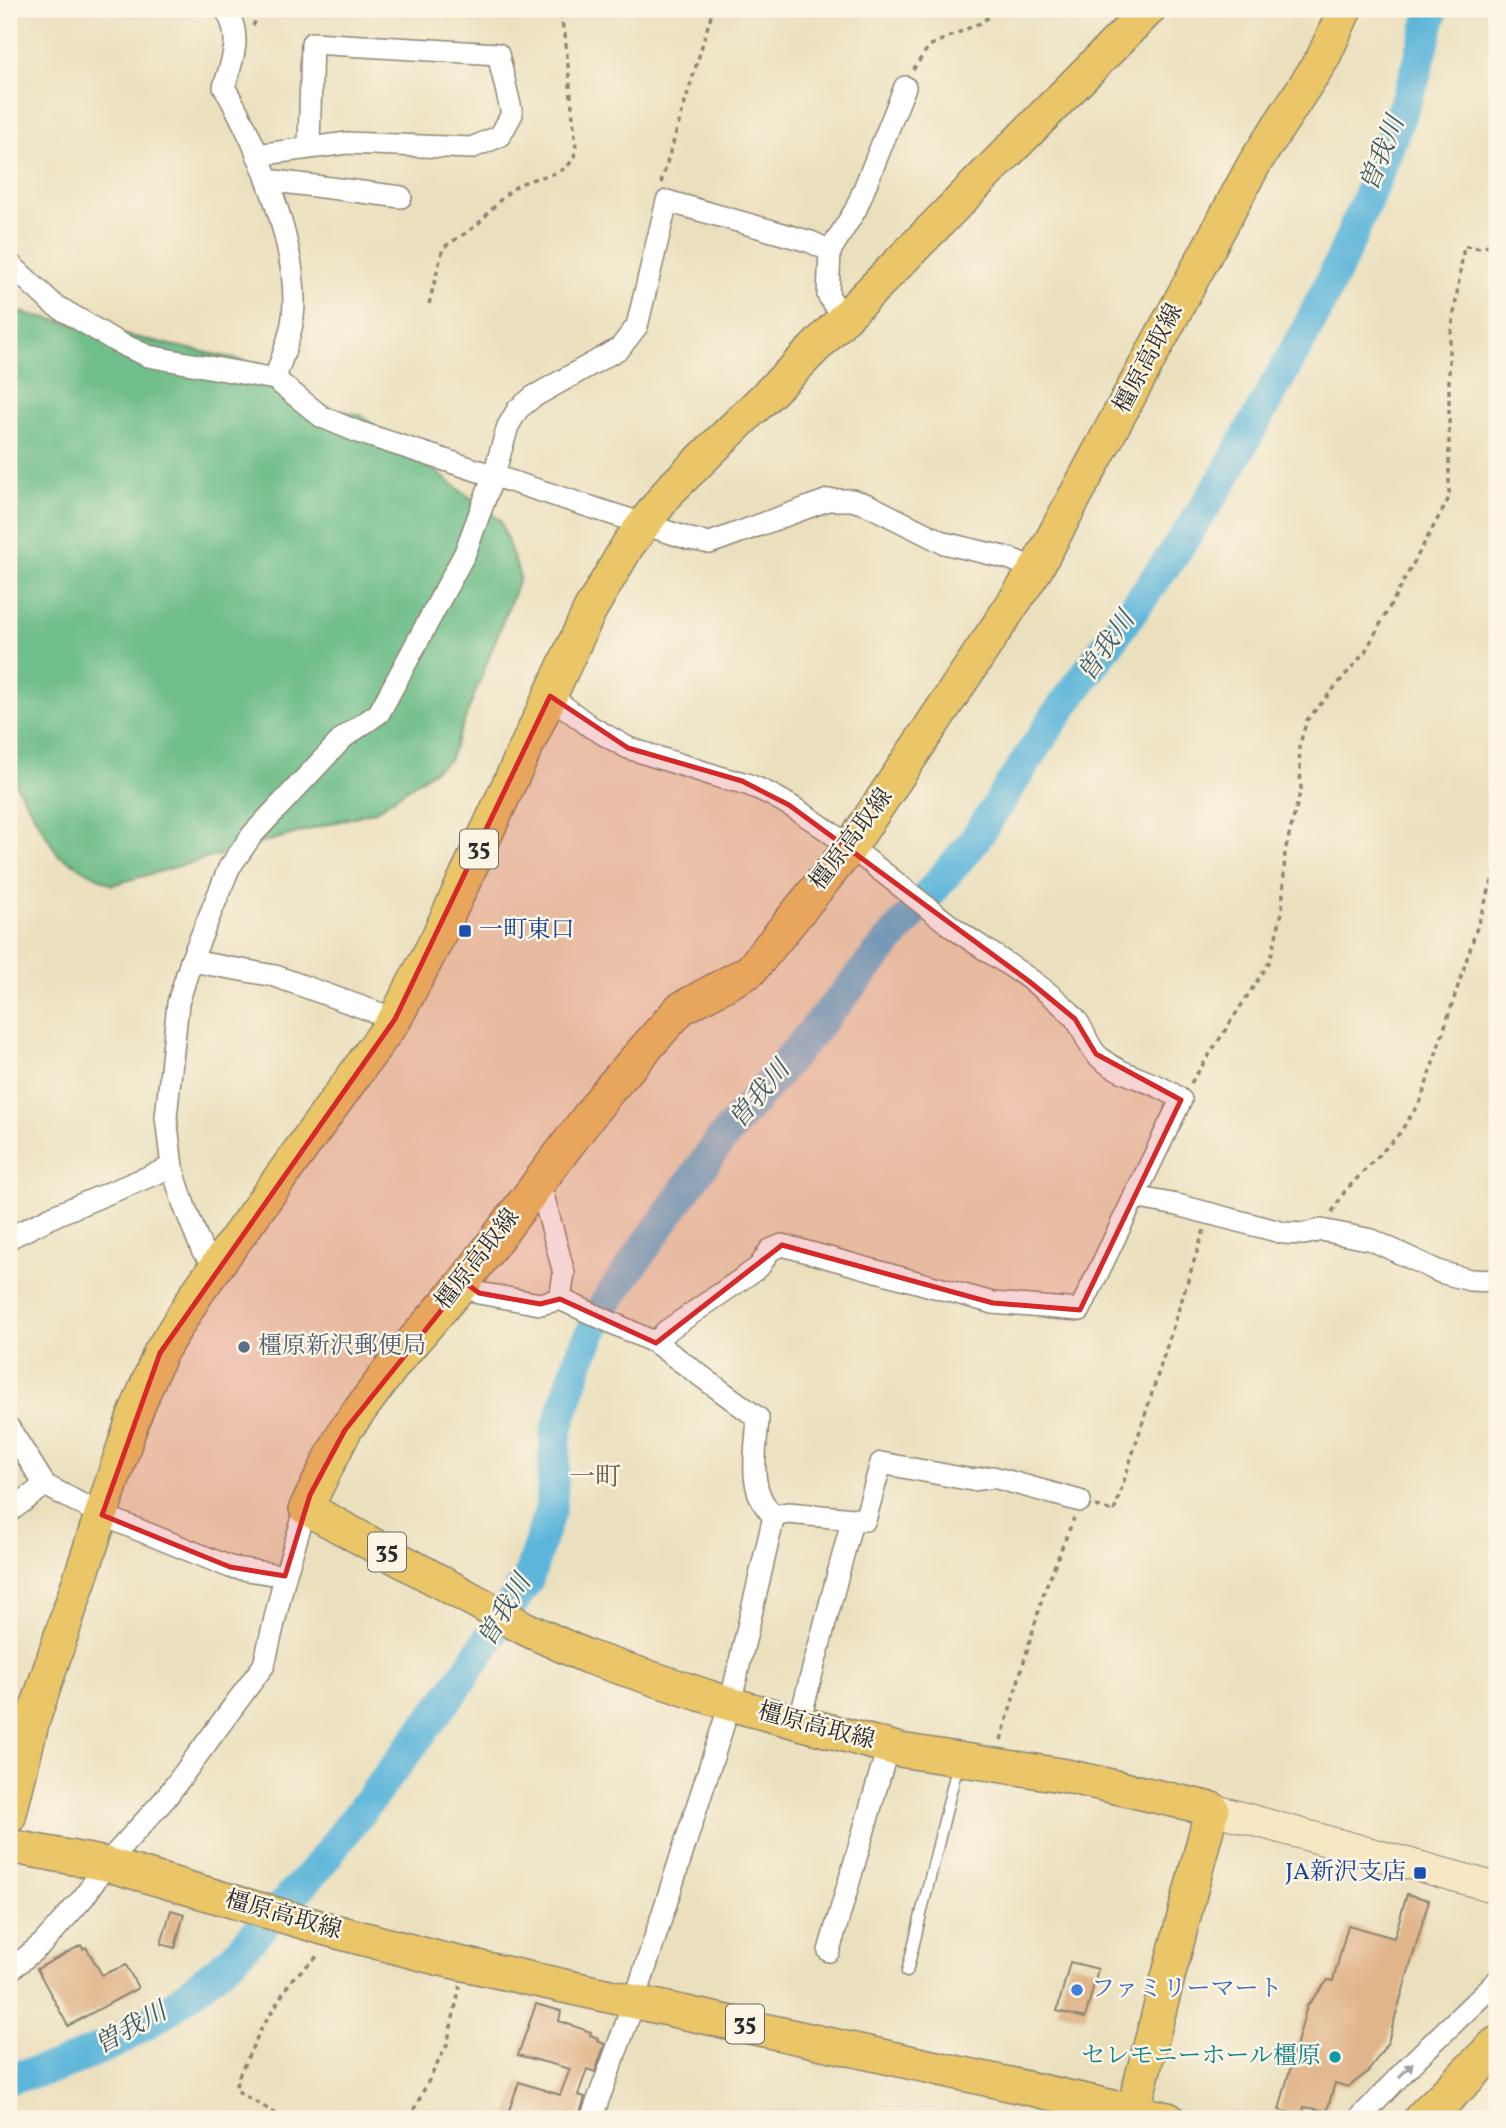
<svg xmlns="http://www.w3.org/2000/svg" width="1506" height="2128" font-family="Vollkorn,'Noto Serif JP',serif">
  <rect width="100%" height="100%" fill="#fcf5e5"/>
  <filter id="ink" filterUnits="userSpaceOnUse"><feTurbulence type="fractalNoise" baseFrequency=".0143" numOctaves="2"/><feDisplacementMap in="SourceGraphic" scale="14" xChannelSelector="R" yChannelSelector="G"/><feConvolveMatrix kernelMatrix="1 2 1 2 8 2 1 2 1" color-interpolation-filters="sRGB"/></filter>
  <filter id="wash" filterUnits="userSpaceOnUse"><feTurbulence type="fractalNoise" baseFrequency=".00686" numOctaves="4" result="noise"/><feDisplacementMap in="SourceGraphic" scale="28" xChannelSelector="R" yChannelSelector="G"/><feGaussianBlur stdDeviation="1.57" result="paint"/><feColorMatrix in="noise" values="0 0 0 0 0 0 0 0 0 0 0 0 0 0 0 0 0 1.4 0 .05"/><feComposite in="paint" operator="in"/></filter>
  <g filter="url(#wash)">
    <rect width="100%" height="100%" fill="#ebe0be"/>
    <!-- forest -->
    <path fill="#6fbe89" stroke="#4d745a" stroke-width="2" d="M9,310l250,54 43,37 58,14 140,105 20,57 -71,183 -74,51 -263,74 -54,-30 -49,-82z"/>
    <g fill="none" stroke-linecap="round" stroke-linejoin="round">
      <!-- river -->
      <path stroke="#5db6da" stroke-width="32" d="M9,2078l48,-11 61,-26 57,-36 58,-47 84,-90 138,-179 73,-110 23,-72 5,-75 23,-72 25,-55 115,-163 255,-301 81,-124 117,-161 50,-75 88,-158 32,-65 38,-90 34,-89 19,-70"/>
    </g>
    <g id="blocks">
      <!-- building -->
      <g fill="#e1b58a">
        <path d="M1407,1894l22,6 -41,142 -20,30 -20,15 -13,-4 -8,28 -23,-4 -2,9 -23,-6 28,-104 21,-26 5,1 15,-56 46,13z"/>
        <path d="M171,1910l13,4 -9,34 -14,-4z"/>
        <path d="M81,1945l2,4 3,-2 16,28 24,-10 12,23 -70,38 -31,-57z"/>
        <path d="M1070,1962l28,7 -13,49 -28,-7z"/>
        <path d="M536,2004l25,7 -2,10 32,11 -1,3 8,3 -1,3 8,3 -10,28 -8,-3 -9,26 7,2 -7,22h-72l13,-37 41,13 10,-26 -52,-14z"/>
      </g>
    </g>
  </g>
  <g filter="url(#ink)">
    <use href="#blocks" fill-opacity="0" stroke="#8b8674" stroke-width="2"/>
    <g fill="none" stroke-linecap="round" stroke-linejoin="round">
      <!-- lane casing -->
      <g stroke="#8b8674" stroke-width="13">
        <path id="lane" d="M907,1972l51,-209"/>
      </g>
      <!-- street casing -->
      <g stroke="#8b8674" stroke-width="24">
        <g id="street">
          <path d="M225,9c18,26 8,50 -1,78 33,56 77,164 69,230 -2,20 -12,42 -18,62"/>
          <path d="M257,155l90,-12 124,5 29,-12 12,-22 -14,-60 -186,-11 -3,102"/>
          <path d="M267,180l134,17"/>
          <path d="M830,251l26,-42 49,-122"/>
          <path d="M9,263l44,41 64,38 31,14 127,23 47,38 36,15 332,107 20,4 118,-43h24l16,5 76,38 64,15 28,11"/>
          <path d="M550,696l41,31 37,21 101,32c56,5 176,112 226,149 36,26 91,56 120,89 9,11 12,27 22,37 22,22 60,25 84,45l-101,210 -87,-7 -211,-58 -12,5 -11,17 -94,65 -9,11"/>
          <path d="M191,961l84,15 120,43"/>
          <path d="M539,1180l25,93 -4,26"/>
          <path d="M1134,1197l43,8 107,28 20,1 17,-4 51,10 68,32 30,8 27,1"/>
          <path d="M9,1238l49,-24 114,-47"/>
          <path d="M218,1264l-16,-14 -18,-45 -12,-38 -6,-50 12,-114 13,-42 38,-93 23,-33 91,-97 36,-25 86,-160 29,-79 14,-48 10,-17 15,-12 87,-49 17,-22 30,-125 144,41 19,9 -2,44 16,24"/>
          <path d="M464,1282l15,11 61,11 20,-5 96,44 102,75c-2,35 -12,72 16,98l-44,188 -95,296 -44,119"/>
          <path d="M9,1428l36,57 57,30 128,52 55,9"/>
          <path d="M9,1512l36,-27"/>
          <path d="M774,1516l14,-3 77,7 16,-57 91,17 21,-3 87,24"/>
          <path d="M799,1722l53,-201"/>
          <path d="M829,1951l59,-204"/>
          <path d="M9,1971l34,-28 41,-46 22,-33 59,-65 99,-134 21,-89 21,-68"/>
          <path d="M1359,2119l57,-60 81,-78"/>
        </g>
      </g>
      <!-- secondary casing -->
      <g stroke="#8b8674" stroke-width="32">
        <path id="secondary" d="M1212,1809l285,79"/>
      </g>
      <!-- primary casing -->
      <g stroke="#8b8674" stroke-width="36">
        <g id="primary">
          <path d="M9,1817l23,-94 101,-304 27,-66 37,-60 198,-274 41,-78 154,-331 38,-65 42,-55 125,-122 354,-359"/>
          <path d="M9,1846l97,18 217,64 118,31 727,160"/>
          <path d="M1131,2119l81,-310 -145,-33 -167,-26 -170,-46 -142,-47 -62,-28 -220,-121 39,-78 53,-71 66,-77 143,-190 73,-83 70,-38 99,-122 187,-280 218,-405 69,-106 22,-49"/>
        </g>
      </g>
      <!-- highway casing -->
      <g stroke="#8b8674" stroke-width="41">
        <path id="highway" d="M1423,2119l74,-73"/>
      </g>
      <!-- path -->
      <g stroke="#8b8674" stroke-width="3.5" stroke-dasharray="5 5" stroke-linecap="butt">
        <path d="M253,26l8,-17"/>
        <path d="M913,70l16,-24 51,-23 20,-14"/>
        <path d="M661,183l52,-174"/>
        <path d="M429,304l14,-56c12,-9 26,-16 36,-25 14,-14 25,-31 44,-40 22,-10 49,-6 53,-35l-11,-113 -5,-20 -13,-6"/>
        <path d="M1191,1083l79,-122 12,-49 3,-61 16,-62 -2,-42 8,-27 58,-68 84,-154v-150l15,-102 19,2 14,-9"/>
        <path d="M1332,1212l13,-21 54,-57 22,-34 76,-234"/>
        <path d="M1096,1506l18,6 90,-282"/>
        <path d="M1001,1740l44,-151 29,-71"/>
        <path d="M285,2119l-45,-26 -4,-6 1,-7 23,-49 32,-52 28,-25"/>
        <path d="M409,2119l38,-74 13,-59"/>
      </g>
      <!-- lane -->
      <use href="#lane" stroke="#fff" stroke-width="10"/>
      <!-- street -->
      <use href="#street" stroke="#fff" stroke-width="21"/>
      <!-- secondary -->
      <use href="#secondary" stroke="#f7e8c3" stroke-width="30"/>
      <!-- primary -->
      <use href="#primary" stroke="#ebc669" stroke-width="33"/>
      <!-- highway -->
      <use href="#highway" stroke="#ebc669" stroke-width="38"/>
    </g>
    <!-- one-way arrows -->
    <defs><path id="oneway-solid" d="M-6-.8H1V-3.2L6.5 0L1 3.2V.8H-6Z" transform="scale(1.75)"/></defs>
    <use fill="#a0a0a0" href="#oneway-solid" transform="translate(1406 2070) rotate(-46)"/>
  </g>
  <!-- marked area -->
  <path fill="#d62828" fill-opacity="0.2" stroke="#d62828" stroke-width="5" stroke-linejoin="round" d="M550,696l78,52 114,33 47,24 241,177 45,37 21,35 85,46 -101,210 -87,-7 -211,-58 -126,98 -96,-44 -20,5 -61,-11 -15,-11 -119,148 -35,65 -25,81 -55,-9 -128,-52 58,-162 235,-334z"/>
  <!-- markers -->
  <g fill="#1a4fb4" stroke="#fcf5e5" stroke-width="2.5">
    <rect x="458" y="924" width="14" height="14" rx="3.5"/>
    <rect x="1413" y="1866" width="14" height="14" rx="3.5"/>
  </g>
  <circle fill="#5c6f8a" stroke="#fcf5e5" stroke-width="2.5" cx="244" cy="1347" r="7"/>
  <circle fill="#3f7fe0" stroke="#fcf5e5" stroke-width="2.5" cx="1077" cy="1990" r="7"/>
  <circle fill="#0f9aa8" stroke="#fcf5e5" stroke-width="2.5" cx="1335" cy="2057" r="7"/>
  <g text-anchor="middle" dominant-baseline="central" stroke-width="5" stroke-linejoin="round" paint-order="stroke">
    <!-- shield labels -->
    <g fill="#fcf5e5" stroke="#6a6863" stroke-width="2">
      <rect x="460" y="829.5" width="38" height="39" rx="5"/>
      <rect x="368" y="1532.5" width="38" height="39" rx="5"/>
      <rect x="726" y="2004.5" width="38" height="39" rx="5"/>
    </g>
    <g font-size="23" font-weight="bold" fill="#2b2b2b">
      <text x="479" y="849">35</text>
      <text x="387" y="1552">35</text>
      <text x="745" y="2024">35</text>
    </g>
    <!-- street labels -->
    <g font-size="24" fill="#2b2b2b" stroke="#fcf5e5">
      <text transform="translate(1149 359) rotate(-62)">橿原高取線</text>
      <text transform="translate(852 840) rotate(-53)">橿原高取線</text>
      <text transform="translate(478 1260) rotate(-52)">橿原高取線</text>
      <text transform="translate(816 1727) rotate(15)">橿原高取線</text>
      <text transform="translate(283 1916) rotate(16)">橿原高取線</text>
    </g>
    <!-- transit labels -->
    <g font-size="24" fill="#164399" stroke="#fcf5e5" text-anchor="start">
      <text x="479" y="931">一町東口</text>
      <text x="1406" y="1873" text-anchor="end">JA新沢支店</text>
    </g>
    <!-- service labels -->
    <g font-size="24" fill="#4e5e75" stroke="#fcf5e5" text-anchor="start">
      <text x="258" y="1347">橿原新沢郵便局</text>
    </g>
    <!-- shop labels -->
    <g font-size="24" fill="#366cbe" stroke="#fcf5e5" text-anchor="start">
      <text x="1091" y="1990">ファミリーマート</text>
    </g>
    <!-- culture labels -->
    <g font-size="24" fill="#0d838f" stroke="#fcf5e5" text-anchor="end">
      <text x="1321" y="2057">セレモニーホール橿原</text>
    </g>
    <!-- water labels -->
    <g font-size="26" font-style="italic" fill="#3c5c68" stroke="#fcf5e5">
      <text transform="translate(1383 154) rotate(-68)">曽我川</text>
      <text transform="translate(1107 647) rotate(-55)">曽我川</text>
      <text transform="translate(760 1095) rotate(-50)">曽我川</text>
      <text transform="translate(505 1611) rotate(-59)">曽我川</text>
      <text transform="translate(131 2029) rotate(-29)">曽我川</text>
    </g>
    <!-- neighbourhood labels -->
    <g font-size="26" fill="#6b5b4c" stroke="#fcf5e5">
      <text x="595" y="1478">一町</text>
    </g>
  </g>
  <!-- margin -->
  <rect width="1506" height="2128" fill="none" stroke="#fcf5e5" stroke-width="35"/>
</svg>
